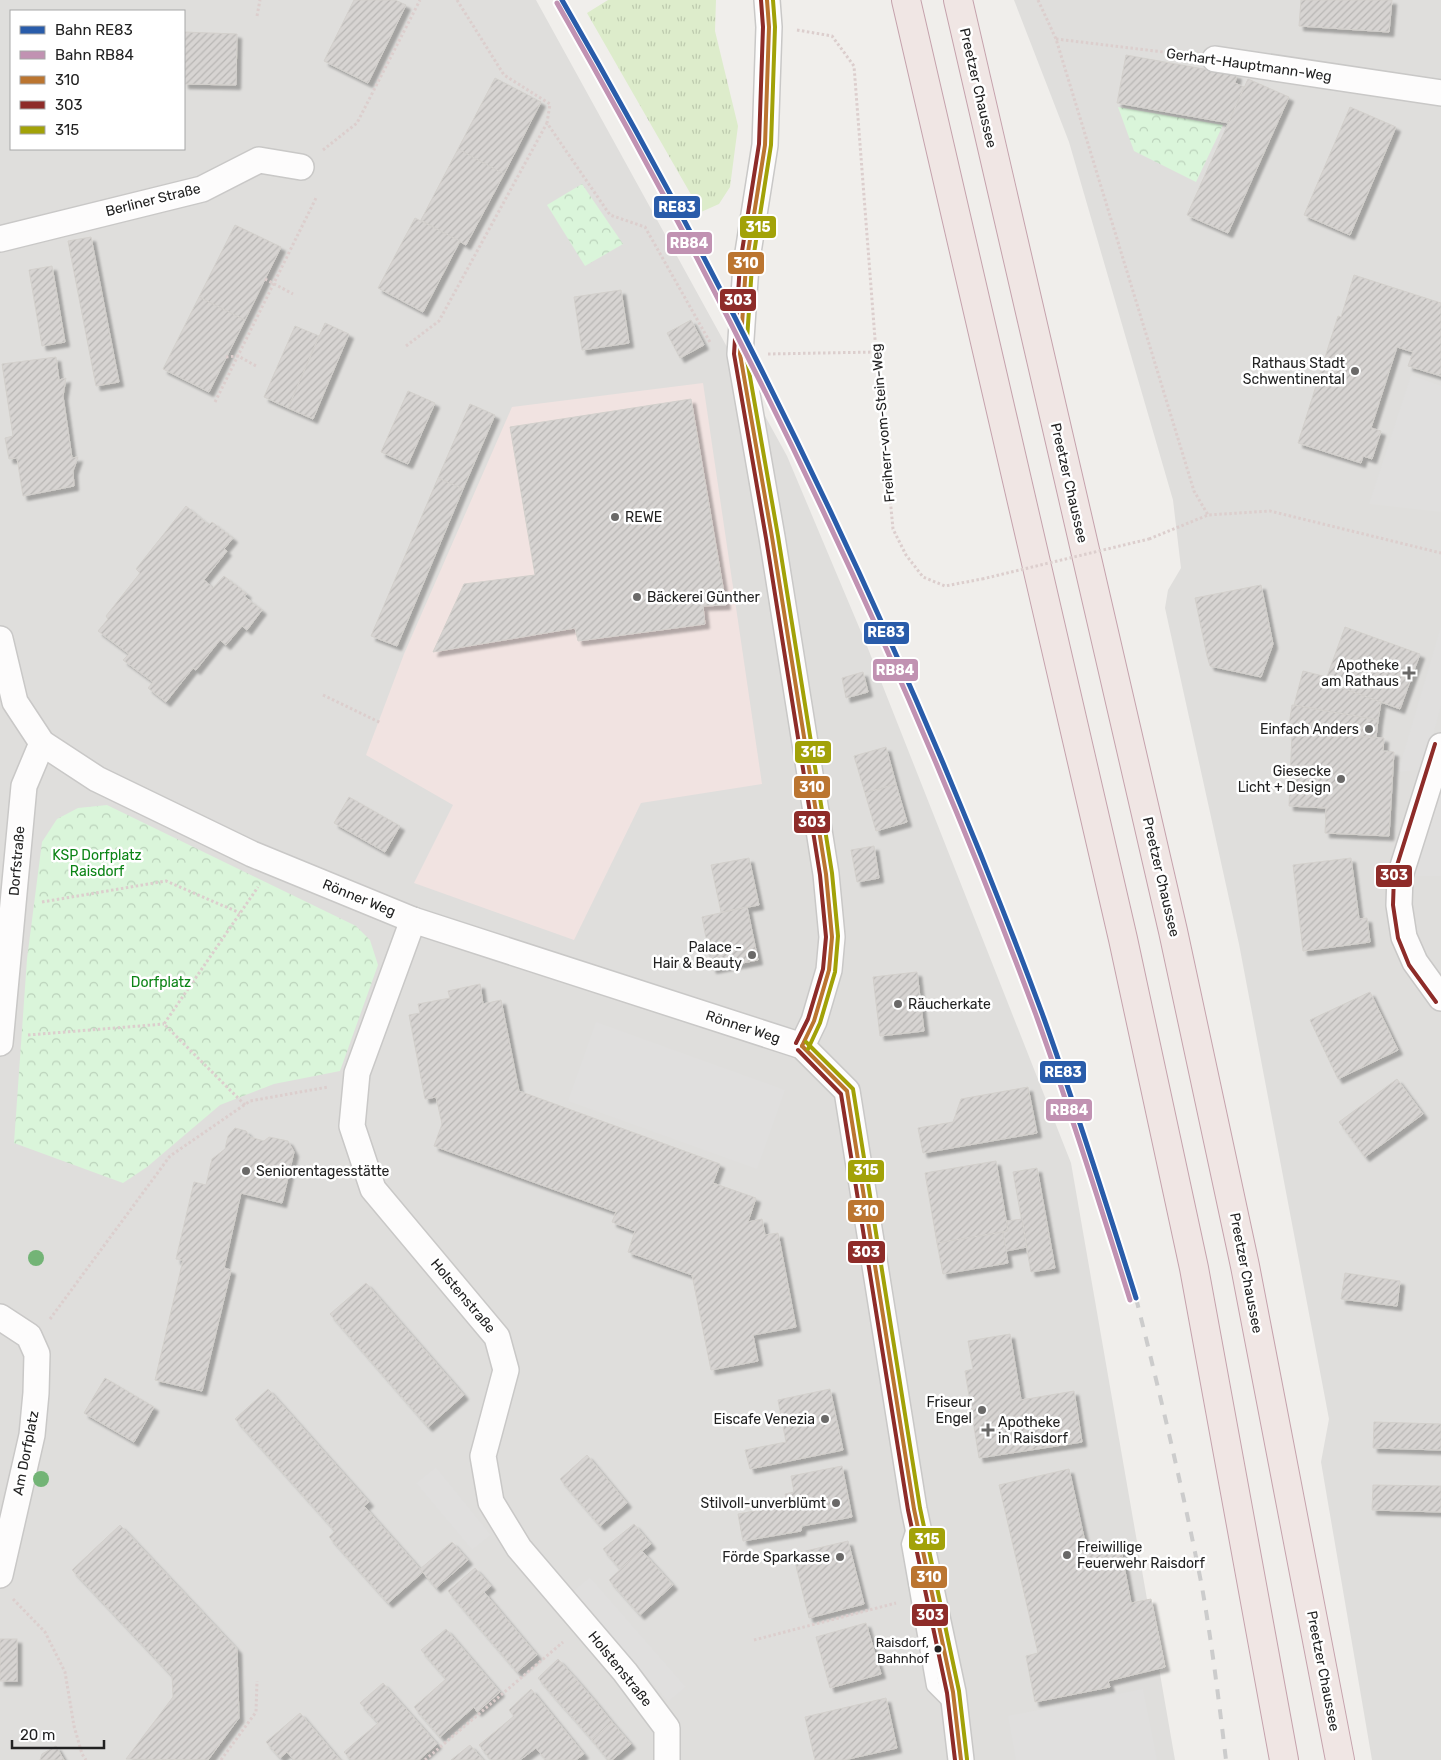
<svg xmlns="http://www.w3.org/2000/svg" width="1441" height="1760" font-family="Rubik,sans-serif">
  <defs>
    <pattern id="grass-tufts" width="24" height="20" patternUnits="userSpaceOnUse" patternTransform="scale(1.25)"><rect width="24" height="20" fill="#ddeccb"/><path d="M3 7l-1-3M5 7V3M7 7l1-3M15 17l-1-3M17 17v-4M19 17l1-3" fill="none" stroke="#bdcaae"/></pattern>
    <pattern id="park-crowns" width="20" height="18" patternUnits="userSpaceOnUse" patternTransform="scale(1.25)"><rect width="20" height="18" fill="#daf5da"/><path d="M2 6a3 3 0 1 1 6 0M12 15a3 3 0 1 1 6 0" fill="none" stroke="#bbd2bb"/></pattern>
    <pattern id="building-hatch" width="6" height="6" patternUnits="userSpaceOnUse" patternTransform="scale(1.25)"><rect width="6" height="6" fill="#d7d4d2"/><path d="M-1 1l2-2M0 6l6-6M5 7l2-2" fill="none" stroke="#b8b6b4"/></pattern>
    <filter id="shadow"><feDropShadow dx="4.5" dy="4.5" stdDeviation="1" flood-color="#0004"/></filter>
  </defs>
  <rect width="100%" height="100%" fill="#f0eeeb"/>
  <!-- residential -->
  <g fill="#dfdedc" fill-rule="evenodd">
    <path d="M0,0h536l251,456 80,190 204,517 104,597h-1175zM11,11h173v138h-173z"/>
    <path d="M1014,0h427v1760h-69l-51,-298 8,-43 -90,-475 -74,-336 3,-18 13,-22 -8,-68 -104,-358z"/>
  </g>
  <!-- commercial -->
  <path fill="#f1e3e1" d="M703,383l59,401 -121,19 -67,137 -160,-57 39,-78 -87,-50 38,-101 108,-247z"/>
  <!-- grass -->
  <path fill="url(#grass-tufts)" d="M608,0h108l-1,31 23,95 -8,61 -11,17 -18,8 -114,-199z"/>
  <!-- park -->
  <g fill="url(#park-crowns)">
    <path d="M1118,107l105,18 -27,57 -62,-31z"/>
    <path d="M582,184l41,60 -38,22 -38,-61z"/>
    <path d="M107,805l249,121 14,14 8,25 -38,106 -66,13 -54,21 -73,62 -24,16 -109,-40 13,-184 15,-117 15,-23 21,-11z"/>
  </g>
  <!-- parking -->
  <g fill="#e0dfde">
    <path d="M1411,375l30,11v126l-72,-8z"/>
    <path d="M1441,626v80l-17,63 -26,3z"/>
    <path d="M1441,789v87h-28z"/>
    <path d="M596,1022l189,68 -28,79 -189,-68z"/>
    <path d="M436,1467l55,68 -19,15 -56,-67z"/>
    <path d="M590,1577l96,110 -18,15 -95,-111z"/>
    <path d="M1143,1689l14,71h-141l-8,-44z"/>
  </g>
  <!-- building -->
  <g fill="url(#building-hatch)" stroke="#d3d0cc" filter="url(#shadow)">
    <path d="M354,0h41l11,5 -38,78 -44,-22z"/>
    <path d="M1301,0h91l-3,32 -90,-6z"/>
    <path d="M184,32l53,2 -1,51 -52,-1z"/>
    <path d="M1126,55l111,20 -2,8 9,4 -15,36 -112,-20z"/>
    <path d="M495,78l46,24 -37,72 -46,-25z"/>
    <path d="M1248,79l41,18 -61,136 -41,-18z"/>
    <path d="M1350,107l46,20 -46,108 -46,-20z"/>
    <path d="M458,149l46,25 -38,71 -45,-25z"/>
    <path d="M415,218l45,23 -37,71 -45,-24z"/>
    <path d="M235,225l46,22 -36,73 -46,-23z"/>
    <path d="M91,237l28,145 -23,4 -28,-145z"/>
    <path d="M52,266l13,76 -23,4 -13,-76z"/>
    <path d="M1354,275l87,28v73l-33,-10 5,-14 -16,-5 -26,81 10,3 -9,28 -9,-3 -2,7 -63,-20 40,-127 3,1z"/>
    <path d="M621,290l8,53 -47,7 -8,-53z"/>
    <path d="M199,297l46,23 -36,72 -46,-23z"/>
    <path d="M691,320l13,25 -24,13 -13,-25z"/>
    <path d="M325,323l24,11 -36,85 -25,-11z"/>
    <path d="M295,326l24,10 -31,72 -24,-11z"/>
    <path d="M56,357l3,23 7,-2 -3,18 9,62 6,-1 -5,14 1,15 -51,10 -6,-38 -8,1 -4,-21 8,-2 -11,-72z"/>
    <path d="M408,391l27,12 -27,61 -27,-12z"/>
    <path d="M691,399l35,206 -23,1 2,18 -127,17 -3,-13 -142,24 31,-68 71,-9 -25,-148z"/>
    <path d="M470,404l25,11 -32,74 -25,-11z"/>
    <path d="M438,478l25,11 -66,157 -26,-10z"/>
    <path d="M186,506l23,19 3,-3 21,16 -9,11 3,2 -23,29 9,8 11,-12 23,18 -3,2 18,14 -15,20 -5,-4 -16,19 -6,-5 -24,30 -3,-2 -27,34 -18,-14 5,-6 -30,-22 6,-6 -31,-23 10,-12 -2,-3 34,-43 -4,-4z"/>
    <path d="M1261,585l12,59 -12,33 -51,-11 -3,-10 -12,-58z"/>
    <path d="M1345,627l75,27 -20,55 -75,-27z"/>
    <path d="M1303,671l24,6 -2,5 56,20 -3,18 -84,-15z"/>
    <path d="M863,672l5,20 -22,6 -4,-20z"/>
    <path d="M1292,705l86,15 -2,18 -88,-6z"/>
    <path d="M1292,733l92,5 -1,13 11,1 -5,84 -64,-3 1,-25 -37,-2z"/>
    <path d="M886,747l10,37 -31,9 -11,-37z"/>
    <path d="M896,784l11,38 -31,9 -11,-38z"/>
    <path d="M349,797l51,29 -15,26 -51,-29z"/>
    <path d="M874,846l5,32 -22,4 -6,-32z"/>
    <path d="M749,858l10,47 -38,7 -10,-47z"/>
    <path d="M1351,858l8,61 8,-1 3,24 -67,9 -10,-86z"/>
    <path d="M747,907l11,53 -46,9 -10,-52z"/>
    <path d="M917,972l7,59 -44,5 -7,-59z"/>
    <path d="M480,984l3,20 18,-4 18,91 201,73 -7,19 43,15 -8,24 14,-3 3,16 13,-2 18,94 -43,8 5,26 -47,9 -19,-95 -64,-23 7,-21 -23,-9 4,-10 -182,-66 8,-22 -6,-27 -11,2 -16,-84 11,-2 -2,-9 32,-6 -2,-7z"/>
    <path d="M1370,992l28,58 -60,29 -28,-59z"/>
    <path d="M1397,1079l26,35 -58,43 -26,-35z"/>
    <path d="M1028,1087l9,46 -114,20 -5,-25 35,-6 8,-23z"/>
    <path d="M235,1128l11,3 4,6 14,4 5,-4 19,4 6,11 -12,51 -41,-10 -17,75 7,2 -29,121 -47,-11 28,-120 -7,-1 18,-77 12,3 6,-26 13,-10 3,-13z"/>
    <path d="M996,1161l12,70 -71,12 -12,-70z"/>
    <path d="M1037,1168l18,100 -24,4 -18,-100z"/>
    <path d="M1022,1219l5,28 -21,4 -3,-19 5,-1 -1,-10z"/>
    <path d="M1003,1232l5,31 -65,11 -6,-31z"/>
    <path d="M1345,1273l55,8 -3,25 -56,-7z"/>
    <path d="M366,1283l98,112 -36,32 -98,-113z"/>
    <path d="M1010,1334l11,66 53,-9 8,51 -103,16 -14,-87 8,-2 -5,-28z"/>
    <path d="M105,1378l49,29 -20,35 -50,-29z"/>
    <path d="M268,1389l101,113 -5,4 59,66 -35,31 -59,-66 6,-6 -100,-112z"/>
    <path d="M830,1389l13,61 -93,19 -5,-19 41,-8 -8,-42z"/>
    <path d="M1374,1422l67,2v26l-68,-2z"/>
    <path d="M587,1455l40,48 -27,23 -40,-47z"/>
    <path d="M842,1466l10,51 -50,9 -1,5 -58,10 -5,-27 49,-9 -2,-11 9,-2 -3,-16z"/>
    <path d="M1069,1469l18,82 33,-7 11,59 20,-4 14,68 -57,14 2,6 -75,15 -9,-46 12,-3 -39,-168z"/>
    <path d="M1373,1485l68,1v26l-69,-2z"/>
    <path d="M634,1524l17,20 -31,25 -17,-20z"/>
    <path d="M120,1525l117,124 2,69 -31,42 -82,-1 47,-62 -1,-21 -100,-106z"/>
    <path d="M848,1541l16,63 -55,14 -16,-64z"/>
    <path d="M452,1542l16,18 -32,28 -16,-19z"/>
    <path d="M641,1550l32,35 -33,30 -31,-35z"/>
    <path d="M475,1568l16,18 -28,23 -15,-18z"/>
    <path d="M484,1592l53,63 -20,17 -54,-63z"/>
    <path d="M866,1623l15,51 -51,14 -14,-51z"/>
    <path d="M446,1629l54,63 -23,20 -3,-5 -34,30 -26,-30 32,-28 -25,-29z"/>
    <rect x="0" y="1639" width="17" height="42"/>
    <path d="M558,1659l19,21 -22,18 -17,-20z"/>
    <path d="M577,1680l17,20 -21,18 -18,-20z"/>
    <path d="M383,1683l54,61 -18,16h-68l-7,-8 34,-29 -18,-20z"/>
    <path d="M531,1689l53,65 -8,6h-30l-10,-12 -16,12h-29l-12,-15 35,-29 -5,-6z"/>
    <path d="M886,1698l11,50 -53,12h-29l-10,-43z"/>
    <path d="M594,1700l18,22 -20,18 -19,-22z"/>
    <path d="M300,1713l40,47h-46l-7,-8 -7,6 -14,-16z"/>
    <path d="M612,1722l19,22 -19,16h-4l-16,-20z"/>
    <path d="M470,1745l13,15h-32z"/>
    <path d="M56,1746l8,14h-24l2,-6z"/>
  </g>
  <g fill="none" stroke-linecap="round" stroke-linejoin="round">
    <!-- service casing -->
    <g stroke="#c9c8c7" stroke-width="15">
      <path id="service" d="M913,1528l-5,16 25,142 19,19"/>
    </g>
    <!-- minor casing -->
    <g stroke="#c9c8c7" stroke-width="28">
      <g id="minor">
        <path d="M767,0l2,27 -4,118 -19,120 -6,89 32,183 54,337 6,63 -3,33 -15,51 -12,25"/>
        <path d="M1215,59l226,34"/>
        <path d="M0,239l202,-50 57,-29 42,7"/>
        <path d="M0,639l15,63 27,41 55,36 155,75 161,66 389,126 45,45 67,418 39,183 8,68"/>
        <path d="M1441,746l-41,130 -1,29 5,32 11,25 26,36"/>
        <path d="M413,920l-56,153 -5,53 21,63 124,148 9,33 -23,86 8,46 28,46 106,124 42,56v32"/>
        <path d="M0,1043l24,-257 18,-43"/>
        <path d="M0,1317l29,19 8,18 -1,39 -4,42 -32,140"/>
      </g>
    </g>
    <!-- trunk casing -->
    <g stroke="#c5a2ac" stroke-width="30">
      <g id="trunk">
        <path d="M906,0l217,939 71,329 90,492"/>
        <path d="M958,0l215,931 72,335 95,494"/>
      </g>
    </g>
    <!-- path -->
    <g stroke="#dccecd" stroke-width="3" stroke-dasharray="2.5 2.5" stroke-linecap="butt">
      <path d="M457,0l47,75 46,29 -3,19"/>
      <path d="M1038,0l18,39 138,452 14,24"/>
      <path d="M257,16l3,-16"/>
      <path d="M797,30l35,6 22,30 22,286 17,177 13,26 17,22 22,9 37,-7"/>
      <path d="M1056,39l132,16"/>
      <path d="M323,150l34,-27 63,-123"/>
      <path d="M265,279l28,15"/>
      <path d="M406,346l33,-25 108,-198 63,92 35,12 66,117"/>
      <path d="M768,354l108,-2"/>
      <path d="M226,357l12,-1 20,11"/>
      <path d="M215,402l101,-204"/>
      <path d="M1149,539l59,-24 62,-4 171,42"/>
      <path d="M323,695l58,28"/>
      <path d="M42,902l124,-21 74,32"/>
      <path d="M28,1035l136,-11"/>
      <path d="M245,1105l-81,-81 94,-137"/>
      <path d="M50,1319l120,-163 80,-55 78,-14"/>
      <path d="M13,1599l32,33 20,40 9,54 8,28 4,6"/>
      <path d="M754,1640l142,-37"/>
      <path d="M221,1760l35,-48 1,-31"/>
      <path d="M425,1760l138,-118"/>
    </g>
    <!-- service -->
    <use href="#service" stroke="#fdfcfc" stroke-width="12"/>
    <!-- minor -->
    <use href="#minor" stroke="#fdfcfc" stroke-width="25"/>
    <!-- trunk -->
    <use href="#trunk" stroke="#f0e6e4" stroke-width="28"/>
    <!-- rail -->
    <path stroke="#ccc" stroke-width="4" stroke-dasharray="10 10" stroke-linecap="butt" d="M1136,1298c24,96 47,192 66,289 10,57 17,115 24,173"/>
    <!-- path-bridge -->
    <path stroke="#dccecd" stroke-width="3" stroke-dasharray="2.5 2.5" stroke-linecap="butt" d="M982,579l167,-40"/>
    <!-- bus-1 casing -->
    <g stroke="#fff" stroke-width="8">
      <g id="bus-1">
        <path d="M767,0l2,27 -4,118 -19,120 -6,89 32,183 54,337 6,63 -3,33 -15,51 -12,25"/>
        <path d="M802,1046l45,45 67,418 39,183 8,68"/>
      </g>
    </g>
    <!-- bus-2 casing -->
    <g stroke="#fff" stroke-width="8">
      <g id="bus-2">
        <path d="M761,0l2,27 -4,117 -19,120 -6,90 32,184 54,337 6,62 -3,32 -15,50 -12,24"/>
        <path d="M1435,744l-41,131 -1,30 5,33 11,27 27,37"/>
        <path d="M798,1050l43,44 67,416 39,183 8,67"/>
      </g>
    </g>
    <!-- bus-3 casing -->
    <g stroke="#fff" stroke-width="8">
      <g id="bus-3">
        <path d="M773,0l2,27 -4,118 -19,121 -6,88 32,182 54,337 6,63 -3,36 -15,51 -12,26"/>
        <path d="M806,1042l47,47 67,419 39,183 8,68"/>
      </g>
    </g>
    <!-- bus-1 -->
    <use href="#bus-1" stroke="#bb7530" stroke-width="4"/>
    <!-- bus-2 -->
    <use href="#bus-2" stroke="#8e2c29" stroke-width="4"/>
    <!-- bus-3 -->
    <use href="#bus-3" stroke="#a2a208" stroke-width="4"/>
    <!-- rail-1 casing -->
    <g stroke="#fff" stroke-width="9">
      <path id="rail-1" d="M562,0c187,324 350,662 480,1013 34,94 64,190 94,285"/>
    </g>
    <!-- rail-2 casing -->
    <g stroke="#fff" stroke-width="9">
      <path id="rail-2" d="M557,3c186,324 349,662 479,1012 34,94 64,189 94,285"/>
    </g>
    <!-- rail-1 -->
    <use href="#rail-1" stroke="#295caa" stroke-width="5"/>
    <!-- rail-2 -->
    <use href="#rail-2" stroke="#c192b2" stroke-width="5"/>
  </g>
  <!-- trees -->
  <g fill="#73b476">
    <circle cx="36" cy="1258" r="8"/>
    <circle cx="41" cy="1479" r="8"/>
  </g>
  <!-- markers -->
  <g fill="#6a6968" stroke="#fff" stroke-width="2">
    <circle cx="1355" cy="371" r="5"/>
    <circle cx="615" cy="517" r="5"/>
    <circle cx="637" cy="597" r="5"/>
    <path d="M1406.5 665.5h5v5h5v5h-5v5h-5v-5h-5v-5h5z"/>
    <circle cx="1369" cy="729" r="5"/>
    <circle cx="1341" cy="779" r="5"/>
    <circle cx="752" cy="955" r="5"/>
    <circle cx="898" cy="1004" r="5"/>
    <circle cx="246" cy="1171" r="5"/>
    <circle cx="982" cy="1410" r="5"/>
    <circle cx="825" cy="1419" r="5"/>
    <path d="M985.5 1422.5h5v5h5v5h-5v5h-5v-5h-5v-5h5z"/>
    <circle cx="836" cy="1503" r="5"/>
    <circle cx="1067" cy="1555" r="5"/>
    <circle cx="840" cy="1557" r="5"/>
  </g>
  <circle fill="#222" stroke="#fff" stroke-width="2" cx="938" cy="1649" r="4.5"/>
  <g text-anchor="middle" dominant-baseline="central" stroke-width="5" stroke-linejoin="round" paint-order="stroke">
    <!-- bus labels -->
    <g font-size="13" fill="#222" stroke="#fff" text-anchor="end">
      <text x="929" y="1642">Raisdorf,<tspan x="929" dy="16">Bahnhof</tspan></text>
    </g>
    <!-- street labels -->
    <g font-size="14" fill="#222" stroke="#fff">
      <text transform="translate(1249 65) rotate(8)">Gerhart-Hauptmann-Weg</text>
      <text transform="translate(978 88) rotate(77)">Preetzer Chaussee</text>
      <text transform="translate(153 200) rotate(-14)">Berliner Straße</text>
      <text transform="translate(883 423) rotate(-95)">Freiherr-vom-Stein-Weg</text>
      <text transform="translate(1069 483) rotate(77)">Preetzer Chaussee</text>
      <text transform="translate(17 861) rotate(-85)">Dorfstraße</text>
      <text transform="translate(1161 877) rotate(77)">Preetzer Chaussee</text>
      <text transform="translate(359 898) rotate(22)">Rönner Weg</text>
      <text transform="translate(743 1027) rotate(18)">Rönner Weg</text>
      <text transform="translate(1246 1273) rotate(79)">Preetzer Chaussee</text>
      <text transform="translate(463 1296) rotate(50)">Holstenstraße</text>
      <text transform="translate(26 1453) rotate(-79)">Am Dorfplatz</text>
      <text transform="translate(620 1669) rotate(51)">Holstenstraße</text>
      <text transform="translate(1323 1671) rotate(79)">Preetzer Chaussee</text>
    </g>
    <!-- poi labels -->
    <g font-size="14" fill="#222" stroke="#fff" text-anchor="end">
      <text x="1345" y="363">Rathaus Stadt<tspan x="1345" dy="16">Schwentinental</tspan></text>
      <text x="625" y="517" text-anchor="start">REWE</text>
      <text x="647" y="597" text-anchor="start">Bäckerei Günther</text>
      <text x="1399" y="665">Apotheke<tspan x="1399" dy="16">am Rathaus</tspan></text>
      <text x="1359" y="729">Einfach Anders</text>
      <text x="1331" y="771">Giesecke<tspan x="1331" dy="16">Licht + Design</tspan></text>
      <text x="742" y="947">Palace -<tspan x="742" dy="16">Hair &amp; Beauty</tspan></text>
      <text x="908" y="1004" text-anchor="start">Räucherkate</text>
      <text x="256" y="1171" text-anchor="start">Seniorentagesstätte</text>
      <text x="972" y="1402">Friseur<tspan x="972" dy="16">Engel</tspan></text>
      <text x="815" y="1419">Eiscafe Venezia</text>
      <text x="998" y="1422" text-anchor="start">Apotheke<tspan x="998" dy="16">in Raisdorf</tspan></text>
      <text x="826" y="1503">Stilvoll-unverblümt</text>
      <text x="1077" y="1547" text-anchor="start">Freiwillige<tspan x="1077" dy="16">Feuerwehr Raisdorf</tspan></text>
      <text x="830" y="1557">Förde Sparkasse</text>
    </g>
    <!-- park labels -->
    <g font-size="14" fill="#0c8416" stroke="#fff">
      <text x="97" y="855">KSP Dorfplatz<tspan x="97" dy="16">Raisdorf</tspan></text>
      <text x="161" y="982">Dorfplatz</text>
    </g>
  </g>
  <g stroke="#fff" stroke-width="2">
    <rect x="653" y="195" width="48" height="24" rx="5" fill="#295caa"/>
    <rect x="739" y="215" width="38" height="24" rx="5" fill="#a2a208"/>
    <rect x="666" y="231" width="47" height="24" rx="5" fill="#c192b2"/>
    <rect x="727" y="251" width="38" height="24" rx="5" fill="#bb7530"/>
    <rect x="719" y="288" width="38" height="24" rx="5" fill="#8e2c29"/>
    <rect x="863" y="621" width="47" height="24" rx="5" fill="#295caa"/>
    <rect x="872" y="658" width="47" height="24" rx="5" fill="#c192b2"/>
    <rect x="794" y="740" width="38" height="24" rx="5" fill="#a2a208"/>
    <rect x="793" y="775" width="38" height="24" rx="5" fill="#bb7530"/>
    <rect x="793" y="810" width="38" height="24" rx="5" fill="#8e2c29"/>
    <rect x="1375" y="864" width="38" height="24" rx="5" fill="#8e2c29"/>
    <rect x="1039" y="1060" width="48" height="24" rx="5" fill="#295caa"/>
    <rect x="1045" y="1098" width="48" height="24" rx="5" fill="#c192b2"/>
    <rect x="847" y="1159" width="38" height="24" rx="5" fill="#a2a208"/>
    <rect x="847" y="1199" width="38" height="24" rx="5" fill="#bb7530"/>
    <rect x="847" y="1240" width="39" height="24" rx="5" fill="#8e2c29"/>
    <rect x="908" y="1527" width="38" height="24" rx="5" fill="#a2a208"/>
    <rect x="910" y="1565" width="38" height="24" rx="5" fill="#bb7530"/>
    <rect x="911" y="1603" width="38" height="24" rx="5" fill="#8e2c29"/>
  </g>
  <g font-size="14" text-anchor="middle" font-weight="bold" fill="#fff">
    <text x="677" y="212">RE83</text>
    <text x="758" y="232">315</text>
    <text x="689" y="248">RB84</text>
    <text x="746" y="268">310</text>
    <text x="738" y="305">303</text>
    <text x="886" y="637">RE83</text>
    <text x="895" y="675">RB84</text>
    <text x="813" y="757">315</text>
    <text x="812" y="792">310</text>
    <text x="812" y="827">303</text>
    <text x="1394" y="880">303</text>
    <text x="1063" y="1077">RE83</text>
    <text x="1069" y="1115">RB84</text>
    <text x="866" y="1175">315</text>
    <text x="866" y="1216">310</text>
    <text x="866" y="1257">303</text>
    <text x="927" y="1544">315</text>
    <text x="929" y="1582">310</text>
    <text x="930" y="1620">303</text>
  </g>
  <!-- legend -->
  <rect x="10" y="10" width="175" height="140" fill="#ffffff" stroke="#a7a7a7"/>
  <rect x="20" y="26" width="25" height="8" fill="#295caa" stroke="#a7a7a7"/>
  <text x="55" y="35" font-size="15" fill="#222222">Bahn RE83</text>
  <rect x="20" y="51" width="25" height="8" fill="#c192b2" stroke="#a7a7a7"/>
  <text x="55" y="60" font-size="15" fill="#222222">Bahn RB84</text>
  <rect x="20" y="76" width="25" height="8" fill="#bb7530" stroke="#a7a7a7"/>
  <text x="55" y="85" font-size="15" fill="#222222">310</text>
  <rect x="20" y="101" width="25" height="8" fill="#8e2c29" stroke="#a7a7a7"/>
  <text x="55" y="110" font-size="15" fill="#222222">303</text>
  <rect x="20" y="126" width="25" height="8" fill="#a2a208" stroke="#a7a7a7"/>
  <text x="55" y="135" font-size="15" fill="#222222">315</text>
  <!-- scale -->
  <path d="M12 1740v8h92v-8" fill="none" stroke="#222222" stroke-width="2.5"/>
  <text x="20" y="1740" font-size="15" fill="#222222" stroke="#ffffff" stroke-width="4" paint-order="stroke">20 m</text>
</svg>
